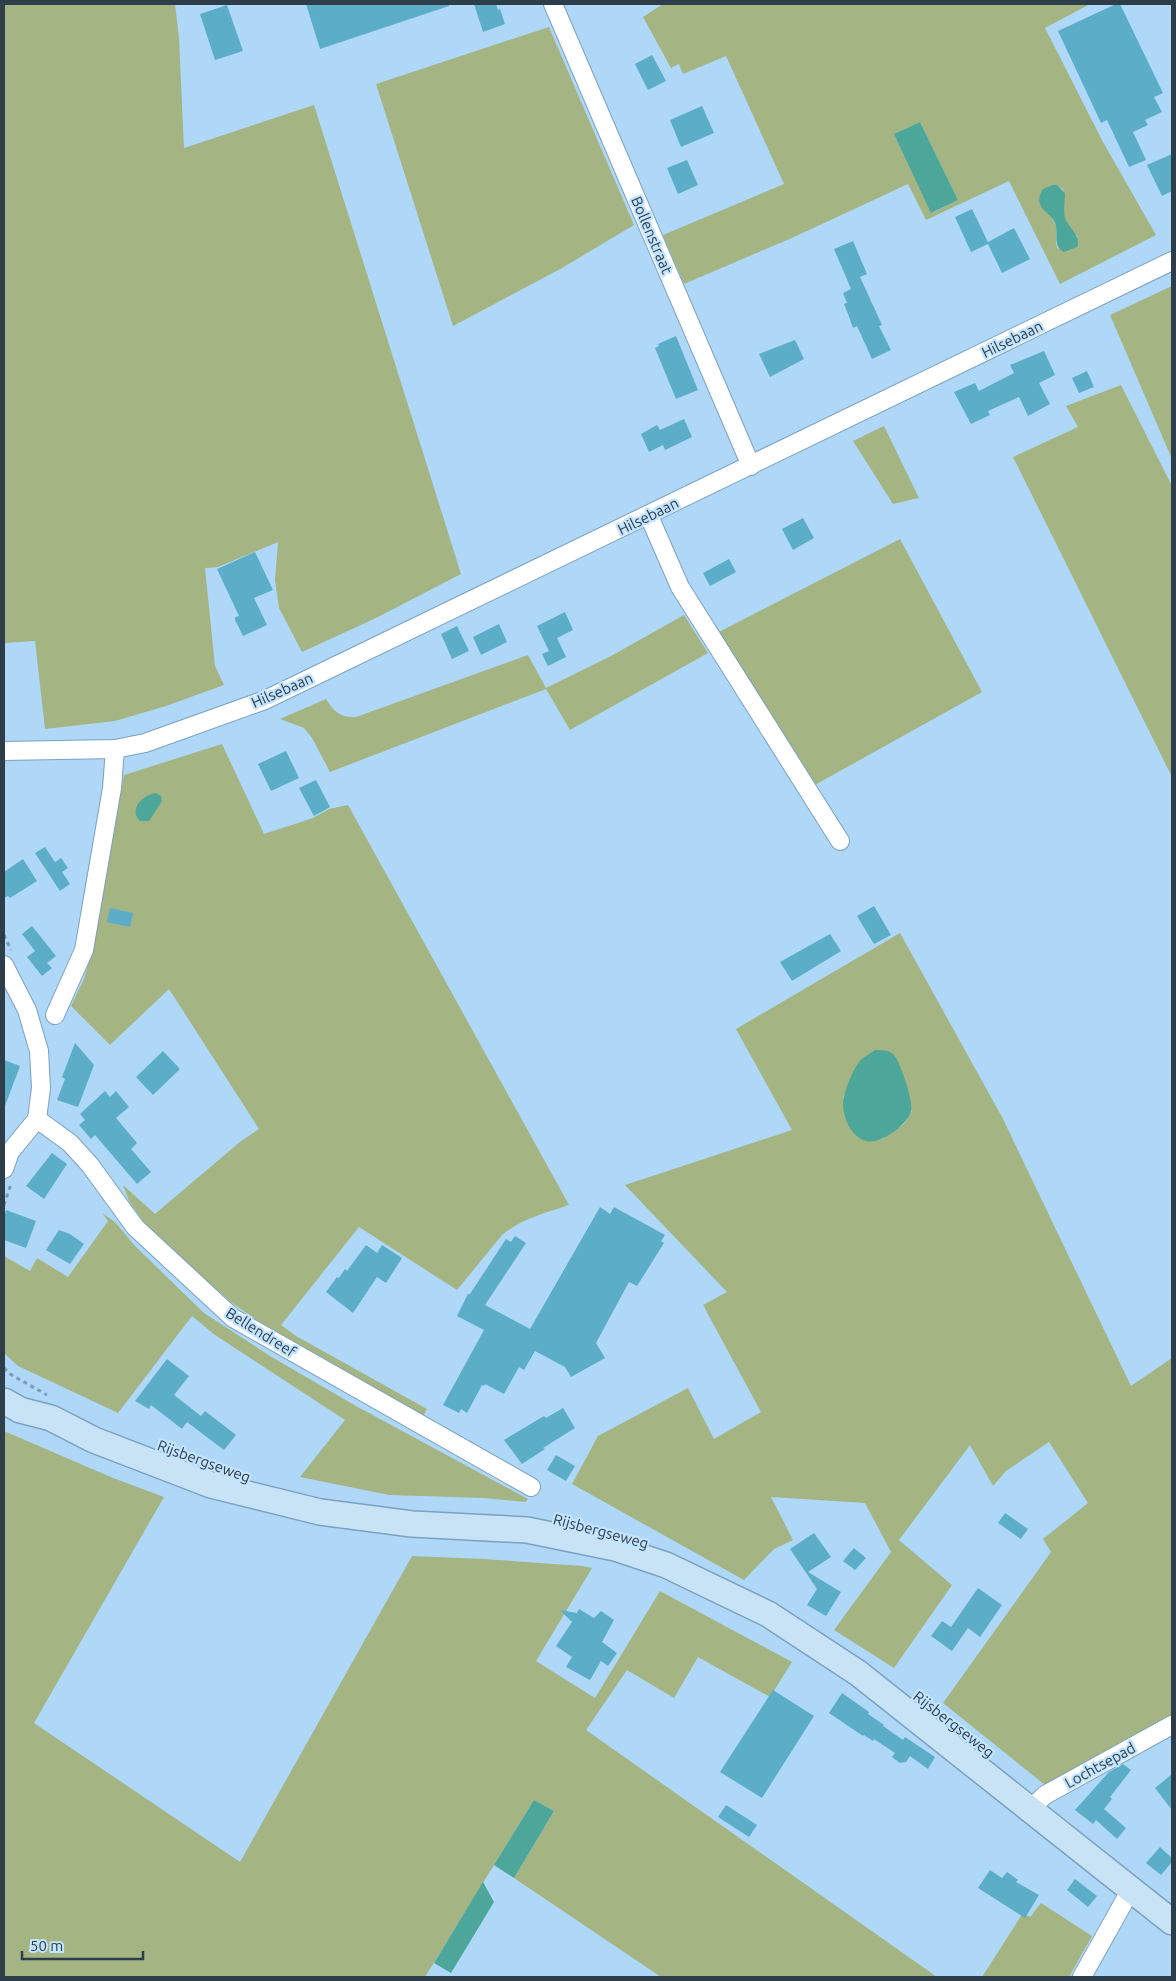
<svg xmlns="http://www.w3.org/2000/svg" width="1176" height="1981" font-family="Ubuntu,sans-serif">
  <rect width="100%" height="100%" fill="#afd8f8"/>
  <!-- green -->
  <g fill="#a4b482" fill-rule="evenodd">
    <path d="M4,4h171l4,34 5,110 130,-43 147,469 -85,44 -74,34 -23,-44 -4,-28 3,-38 -60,25 -13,1 10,98 9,19 -58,21 -51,15 -70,8 -10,-88 -31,2z"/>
    <path d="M663,4h427l-45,24 58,114 53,93 -96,49 -51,-103 -83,39 -18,-36 -114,53 -110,47 -21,-49 121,-51 -58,-128 -43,18 -4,-10 -8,4 -28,-51zM920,122l38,78 -26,13 -38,-79zM1053,185l10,4c2,8 0,14 0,22 1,10 9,18 15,26l-20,12 -2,-5v-18l-6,-12z"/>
    <path d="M549,27l85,198 -72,43 -109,58 -77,-242z"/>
    <path d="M1172,286v173l-62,-144z"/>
    <path d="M1121,385l51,101v291l-159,-320 65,-30 -12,-21z"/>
    <path d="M884,426l35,72 -26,6 -40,-63z"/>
    <path d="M900,539l82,153 -169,94 -98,-152z"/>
    <path d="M684,615l24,38 -138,77 -24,-41 -216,83 -18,-34 -8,-10 -24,-9 46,-20c8,13 15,19 30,18l172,-62 18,33 65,-32z"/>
    <path d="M222,744l42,90 49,-16 16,-9 19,-4 221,400c-24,8 -48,14 -67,30l-45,55 -98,-63 -78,98 15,11 131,73 -5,10 -116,-65 -74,-51 -84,-75 -19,-27 -6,-16 32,29 86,-73 18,-12 -90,-140 -59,56 -39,-39 13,-27 10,-34 30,-170z"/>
    <path d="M900,933l102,184 129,269 41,-28v357l-127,70 -102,-82 108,-151 -8,-13 45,-36 -39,-61 -43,29 -13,15 -23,-41 -71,95 53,45 -58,83 -60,-38 57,-78 -26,-49 -94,-6 22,43 -19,9 -30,31 -172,-96 26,-48 90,-48 26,51 47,-27 -58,-107 24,-13 -102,-107 167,-55 -56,-101zM859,1062l53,49 -8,13 -22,15 -39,-41z"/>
    <path d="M102,1213l13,9 20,24 69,67 20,13 46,30 86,50 172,93 -2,3 -41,-4 -96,-3 -89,-18 45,-57 -130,-85 -23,-19 -74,97 -100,-47 -14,-13v-97l26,15 7,-13 31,19 40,-56z"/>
    <path d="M4,1431l109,47 51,19 -130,226 206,139 172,-306 73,3 97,7 10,2 -56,93 59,37 65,-107 132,71 -22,35 -72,-40 -24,41 -47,-28 -41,60 351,247h-276l-147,-99 40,-67 -20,-11 -109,177h-421z"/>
    <path d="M1041,1903l51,33 -23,41h-87l41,-64 7,4z"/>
  </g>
  <!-- water -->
  <g fill="#4ca699">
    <path d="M920,122l38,78 -27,13 -37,-79z"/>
    <path d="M1053,185h4l8,8c0,9 -2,16 0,25 4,10 17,18 12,29l-13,5c-12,-6 -5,-18 -9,-29 -3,-8 -12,-11 -15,-19 -2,-5 0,-10 3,-15z"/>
    <path d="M156,793l5,3 1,5 -13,20h-9c-12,-12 3,-26 16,-28z"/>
    <path d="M875,1050c6,0 13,0 18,4 7,6 21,49 18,58 -4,13 -31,33 -45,29 -16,-4 -26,-29 -22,-44 2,-10 9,-27 15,-35 4,-5 11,-8 16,-12z"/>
    <path d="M534,1800l20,11 -40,67 -20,-13z"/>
    <path d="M483,1882l11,20 -43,71 -17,-10z"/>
  </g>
  <!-- building -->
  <g fill="#5cadc8">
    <path d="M306,4h143v2l-129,43z"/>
    <path d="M474,4h22l2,6 2,-1 5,15 -22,8z"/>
    <path d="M1116,4h4l43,89 -9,4 8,15 -17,8 3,5 -15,7 13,28 -17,7 -22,-47 -6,3 -43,-92z"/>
    <path d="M227,5l16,46 -28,9 -15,-46z"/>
    <path d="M652,55l14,26 -18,9 -13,-26z"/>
    <path d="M702,106l12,27 -33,14 -11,-27z"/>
    <path d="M1172,154v37l-10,5 -15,-31z"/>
    <path d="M687,160l11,25 -20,9 -11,-26z"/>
    <path d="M972,209l16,33 26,-14 16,31 -28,14 -14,-29 -17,8 -16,-35z"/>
    <path d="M853,241l14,33 -7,3 22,48 -3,1 12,24 -19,9 -15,-33 -4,2 -5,-14 -4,-10 3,-1 -4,-10 8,-4 -17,-40z"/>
    <path d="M676,336l22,54 -22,9 -21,-51 4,-2 -1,-2z"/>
    <path d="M795,340l9,19 -34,18 -11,-23z"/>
    <path d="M1044,351l11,24 -16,8 11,21 -22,12 -9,-19 -31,14 2,4 -19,9 -17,-32 21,-9 4,8 35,-18 -4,-8z"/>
    <path d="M1087,371l7,16 -15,6 -7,-15z"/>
    <path d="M684,419l8,18 -27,13 -2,-5 -14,7 -8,-18 16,-9 3,5z"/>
    <path d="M803,518l11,20 -21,12 -11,-21z"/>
    <path d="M255,552l18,38 -19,8 13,27 -24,11 -8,-16v-3l4,-1 -22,-47z"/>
    <path d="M729,559l7,13 -26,14 -7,-13z"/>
    <path d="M565,612l8,18 -16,8 9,19 -18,9 -6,-12 7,-3 -12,-25z"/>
    <path d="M499,624l8,18 -26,13 -8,-18z"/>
    <path d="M457,626l12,25 -17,8 -11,-25z"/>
    <path d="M286,751l13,27 -28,13 -13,-27z"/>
    <path d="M316,780l14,27 -16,9 -15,-28z"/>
    <path d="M45,847l10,15 6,-4 7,10 -6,4 8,12 -10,7 -25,-38z"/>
    <path d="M23,859l14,22 -27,17 -2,-2 -4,2v-26z"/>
    <path d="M874,906l17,29 -17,9 -17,-28z"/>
    <path d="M110,908l23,5 -3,14 -23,-5z"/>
    <path d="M32,926l24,30 -9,7 5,5 -10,8 -15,-19 8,-6 -13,-17z"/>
    <path d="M830,934l11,17 -49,30 -12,-19z"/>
    <path d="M75,1043l19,22 -16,42 -21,-7 8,-21 -3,-2z"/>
    <path d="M163,1051l17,18 -27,26 -17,-18z"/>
    <path d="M4,1060l16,6 -15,40h-1z"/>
    <path d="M105,1091l5,6 6,-6 13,16 -13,11 21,25 -6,6 20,23 -14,12 -42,-49 -4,4 -12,-14 6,-5 -5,-6z"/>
    <path d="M52,1153l15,11 -23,35 -18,-13z"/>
    <path d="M600,1207l10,7 4,-7 51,28 -4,6 3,2 -27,43 -8,-4 -33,61 9,15 -34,19 -6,-10 -30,-16 -11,19 -5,-3 -15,27 -19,-10 -1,2 -2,-1 -15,28 -6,-4 -2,4 -16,-8 41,-75 -27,-14 11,-22h2l36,-55 5,3 4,-6 11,7 -41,62 45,24z"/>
    <path d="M6,1210l30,11 -10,27 -22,-8v-23z"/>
    <path d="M59,1230l11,4 14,10 -14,20 -24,-14z"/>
    <path d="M366,1245l11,8 5,-8 20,13 -16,25 -9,-6 -24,36 -27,-21 11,-15 2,1 6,-9 2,2z"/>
    <path d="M167,1359l22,17 -15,19 27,21 4,-5 31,24 -12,15 -37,-28 -5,7 -31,-24 -2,4 -14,-8z"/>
    <path d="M563,1408l12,20 -32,20 2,1 -23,15 -18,-24 40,-24 2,2z"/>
    <path d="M556,1455l19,11 -9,15 -19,-11z"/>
    <path d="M1005,1513l23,16 -7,10 -23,-16z"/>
    <path d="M814,1533l17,24 -23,15 33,20 -15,24 -19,-11 10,-16 -27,-40z"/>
    <path d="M854,1548l12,10 -11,12 -12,-9z"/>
    <path d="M978,1588l24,17 -22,32 -12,-9 -16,23 -21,-15 11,-15 9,6z"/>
    <path d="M579,1609l15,9 7,-7 13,9 -12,22 15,11 -9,13 -7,-5 -11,19 -24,-13 6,-10 -16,-11 16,-24 -12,-12 17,3z"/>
    <path d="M773,1690l41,26 -52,82 -42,-26z"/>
    <path d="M842,1693l27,19 -1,2 16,11 -1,1 20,14 2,-3 30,20 -7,12 -18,-13 -4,6 -6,1 -8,-6 3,-4 -21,-14 -1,2 -9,-6 -1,1 -34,-23z"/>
    <path d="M1123,1764l8,6 -21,27 2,2 -8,10 22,19 -9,11 -21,-19 -3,4 -18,-14 34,-38z"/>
    <path d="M1172,1774v36l-17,-22z"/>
    <path d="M726,1805l31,20 -8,12 -31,-20z"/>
    <path d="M1160,1847l12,11v4l-11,13 -15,-12z"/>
    <path d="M990,1870l12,8 5,-6 11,8 -2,2 23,13 -14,23 -47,-30z"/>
    <path d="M1075,1879l22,17 -9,11 -21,-17z"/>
  </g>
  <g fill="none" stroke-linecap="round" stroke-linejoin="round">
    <!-- street casing -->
    <g stroke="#7aa1c0" stroke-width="20">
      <g id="street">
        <path d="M553,4l198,462"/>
        <path d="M649,516l31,71 160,254"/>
        <path d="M4,751l111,-2 30,-6 120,-43 907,-439"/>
        <path d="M4,965l23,45 12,41 2,37 -4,31 -27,33 -6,17"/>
        <path d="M55,1015l29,-65 28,-162 3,-39"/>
        <path d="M37,1119l33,24 20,22 45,62 98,91 298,169"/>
        <path d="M1030,1809l15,-14 127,-70"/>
        <path d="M1082,1977l48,-86"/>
      </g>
    </g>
    <!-- secondary casing -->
    <g stroke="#7aa1c0" stroke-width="28">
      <path id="secondary" d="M4,1401l16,9 31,8 43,22 117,45 109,27 92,12 115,6 88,18 51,17 102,49 90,59 314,249"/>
    </g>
    <!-- path -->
    <g stroke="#7c9bb4" stroke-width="3" stroke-dasharray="4 4" stroke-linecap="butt">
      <path d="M4,935l7,15"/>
      <path d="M4,1205l7,-21"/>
      <path d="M4,1368l6,6 37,21"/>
    </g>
    <!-- street -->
    <use href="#street" stroke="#fff" stroke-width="18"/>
    <!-- secondary -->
    <use href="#secondary" stroke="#c8e3f6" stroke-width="25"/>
  </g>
  <g text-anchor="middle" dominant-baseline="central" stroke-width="4.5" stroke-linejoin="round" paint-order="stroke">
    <!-- street labels -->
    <g font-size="15" fill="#2d3d4a" stroke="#c3e4fe">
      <text transform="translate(652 235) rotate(67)">Bollenstraat</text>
      <text transform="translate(1012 339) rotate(-26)">Hilsebaan</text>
      <text transform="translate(648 516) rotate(-26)">Hilsebaan</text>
      <text transform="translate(282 690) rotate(-24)">Hilsebaan</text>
      <text transform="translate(261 1332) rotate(32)">Bellendreef</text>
      <text transform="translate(204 1461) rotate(20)">Rijsbergseweg</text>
      <text transform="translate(601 1531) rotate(15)">Rijsbergseweg</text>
      <text transform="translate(954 1724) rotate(38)">Rijsbergseweg</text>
      <text transform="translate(1100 1765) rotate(-29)">Lochtsepad</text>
    </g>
  </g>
  <!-- border -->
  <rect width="1176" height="1981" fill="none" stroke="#2d3d4a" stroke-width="10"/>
  <!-- scale -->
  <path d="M22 1951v8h121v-8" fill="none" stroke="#2d3d4a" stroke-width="2.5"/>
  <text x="30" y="1951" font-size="15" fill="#2d3d4a" stroke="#c3e4fe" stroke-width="4" paint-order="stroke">50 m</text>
</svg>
